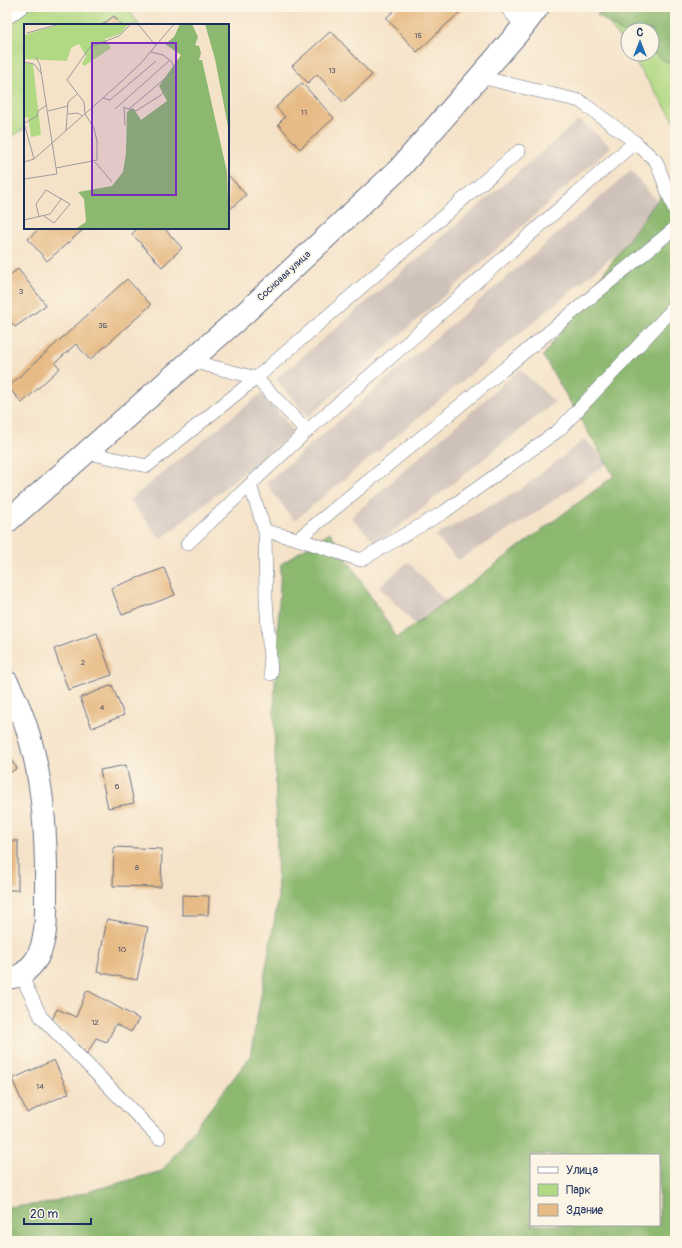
<svg xmlns="http://www.w3.org/2000/svg" width="682" height="1248" font-family="Pangolin,sans-serif">
  <rect width="100%" height="100%" fill="#fcf5e5"/>
  <filter id="ink" filterUnits="userSpaceOnUse"><feTurbulence type="fractalNoise" baseFrequency=".025" numOctaves="2"/><feDisplacementMap in="SourceGraphic" scale="8" xChannelSelector="R" yChannelSelector="G"/><feConvolveMatrix kernelMatrix="1 2 1 2 8 2 1 2 1" color-interpolation-filters="sRGB"/></filter>
  <filter id="wash" filterUnits="userSpaceOnUse"><feTurbulence type="fractalNoise" baseFrequency=".012" numOctaves="4" result="noise"/><feDisplacementMap in="SourceGraphic" scale="16" xChannelSelector="R" yChannelSelector="G"/><feGaussianBlur stdDeviation="0.9" result="paint"/><feColorMatrix in="noise" values="0 0 0 0 0 0 0 0 0 0 0 0 0 0 0 0 0 1.4 0 .05"/><feComposite in="paint" operator="in"/></filter>
  <g filter="url(#wash)">
    <rect width="100%" height="100%" fill="#f5e3c9"/>
    <!-- industrial -->
    <g fill="#cec1b9">
      <path d="M579,120l32,27 -303,270 -32,-38z"/>
      <path d="M631,171l35,41 -372,309 -28,-38z"/>
      <path d="M520,369l35,33 -178,142 -26,-27z"/>
      <path d="M262,393l32,39 -133,107 -32,-39z"/>
      <path d="M585,439l23,24 -77,53 -73,44 -23,-24 86,-47z"/>
      <path d="M408,562l82,86 -31,21 -80,-82z"/>
    </g>
    <!-- green -->
    <g fill="#b1d882" stroke="#668470">
      <path d="M7,7h120l12,18h-114v103l-18,12z"/>
      <path d="M598,7h77v115l-45,-68h22v-24h-24v21z"/>
    </g>
    <!-- forest -->
    <g fill="#8cb870" stroke="#547467" fill-rule="evenodd">
      <path d="M603,7h72v61l-23,-16v-22h-24v6l-31,-21z"/>
      <path d="M675,176v1065h-668v-34l37,-3 118,-33 88,-114 28,-157 -4,-194 7,-142 49,-32 67,106 217,-162 -71,-120zM531,1155h128v70h-128z"/>
    </g>
    <g id="blocks">
      <!-- building -->
      <g fill="#e7bb86">
        <path d="M398,7h63l2,2 -46,43 -31,-34z"/>
        <path d="M114,16l7,9h-19z"/>
        <path d="M331,31l41,44 -29,27 -26,-28 -9,9 -16,-17z"/>
        <path d="M302,83l32,35 -34,31 -22,-25 7,-7 -9,-10z"/>
        <path d="M228,175l18,20 -18,16z"/>
        <path d="M40,228h45l-38,33 -19,-22z"/>
        <path d="M138,228h26l18,20 -20,19 -30,-33z"/>
        <path d="M18,269l28,36 -31,22 -8,-10v-40z"/>
        <path d="M127,279l24,26 -61,55 -14,-16 -21,19 5,5 -38,35 -14,-16z"/>
        <path d="M164,568l11,27 -53,20 -11,-27z"/>
        <path d="M97,633l15,42 -44,15 -14,-41z"/>
        <path d="M112,685l12,30 -32,13 -12,-30z"/>
        <path d="M7,755l10,13 -10,7z"/>
        <path d="M126,765l8,38 -26,5 -8,-38z"/>
        <rect x="7" y="841" width="11" height="49"/>
        <path d="M114,847l48,2 -1,38 -48,-1z"/>
        <path d="M182,895l27,1 -1,19h-26z"/>
        <path d="M107,919l41,8 -11,53 -40,-8z"/>
        <path d="M87,990l52,29 -8,13 -15,-8 -9,18 -11,-4 -9,16 -35,-34 5,-11 19,8z"/>
        <path d="M54,1060l15,33 -42,20 -15,-34z"/>
      </g>
    </g>
  </g>
  <g filter="url(#ink)">
    <use href="#blocks" fill-opacity="0" stroke="#676e83" stroke-width="1"/>
    <g fill="none" stroke-linecap="round" stroke-linejoin="round">
      <!-- service casing -->
      <g stroke="#676e83" stroke-width="14">
        <g id="service">
          <path d="M506,7l17,20"/>
          <path d="M7,18l15,-11"/>
          <path d="M480,77l100,24 55,41 21,19 19,50"/>
          <path d="M191,361l65,17 51,53"/>
          <path d="M84,452l63,14 109,-88 263,-227"/>
          <path d="M250,485l15,46 1,68 5,75"/>
          <path d="M265,531l33,8 63,21 83,-48 115,-82 112,-119 4,-11"/>
          <path d="M298,539l377,-311"/>
          <path d="M187,544l120,-113 328,-289"/>
          <path d="M21,975l20,42 118,121"/>
        </g>
      </g>
      <!-- minor casing -->
      <g stroke="#676e83" stroke-width="24">
        <g id="minor">
          <path d="M7,522l239,-210 153,-143 124,-142 15,-20"/>
          <path d="M7,682c35,64 40,142 39,214 0,20 1,42 -8,60 -2,5 -11,15 -16,18 -4,3 -11,3 -15,4"/>
        </g>
      </g>
      <!-- service -->
      <use href="#service" stroke="#fff" stroke-width="13"/>
      <!-- minor -->
      <use href="#minor" stroke="#fff" stroke-width="22"/>
    </g>
  </g>
  <g text-anchor="middle" dominant-baseline="central" stroke-width="3.5" stroke-linejoin="round" paint-order="stroke">
    <!-- number labels -->
    <g font-size="8" fill="#4e5268">
      <text x="418" y="35">15</text>
      <text x="332" y="70">13</text>
      <text x="304" y="112">11</text>
      <text x="21" y="291">3</text>
      <text x="103" y="325">3Б</text>
      <text x="83" y="662">2</text>
      <text x="102" y="707">4</text>
      <text x="117" y="786">6</text>
      <text x="137" y="867">8</text>
      <text x="122" y="949">10</text>
      <text x="95" y="1022">12</text>
      <text x="40" y="1086">14</text>
    </g>
    <!-- street labels -->
    <g font-size="10" fill="#1b2f5e" stroke="#fcf5e5">
      <text transform="translate(284 276) rotate(-43)">Сосновая улица</text>
    </g>
  </g>
  <!-- overview -->
  <g transform="translate(24 24)">
    <rect width="205" height="205" fill="#f5e3c9"/>
    <path d="M38,0h67l-9,10 -15,5 6,9 -27,18 -2,-3 4,-7 -7,-12 -8,4 -4,13 -43,-2v-24zM0,39l9,1 8,71 -10,2 -3,-20 -4,1z" fill="#b1d882"/>
    <path d="M156,0h12l6,13 -3,8 4,1 2,7 -2,7h3l25,112 2,57h-154l11,-7 -2,-23 -6,-7 34,-6 11,-14 3,-19 1,-41 6,-4 8,12 26,-19 -8,-15 22,-31 -16,-11 9,-7zM181,0h24v108l-14,-73z" fill="#8cb870"/>
    <path fill="none" stroke="#9e9b9e" stroke-width="1" d="M114,0l18,22M3,9l33,-9M0,38l10,2 7,9M79,74l7,2 46,-39M100,82l1,19M101,84l11,3 25,-16 13,-14 2,-5 -4,-14 -9,-7 -12,-3M91,85l55,-49M105,85l46,-39M24,87l20,-5M44,90l10,-1 4,3M0,99l10,36M1,99l12,-7 1,-5 9,-6M42,107l2,-29 9,-8M0,138l10,-3 88,-78 19,-18 33,-39M71,138l17,20M32,144l41,-8v-19l-3,-13 -9,-14 -1,-12 -17,-22 23,-33 29,-11 12,-12M0,155l33,-5 -17,-109 -4,-8M15,193l-3,-13 10,-14 24,14 -16,19 -10,-7M0,196l26,-6 12,-16"/>
    <path fill="#7b2cbf" fill-opacity="0.15" stroke="#7b2cbf" stroke-width="2" d="M68,19h84v152h-84z"/>
    <rect width="205" height="205" fill="none" stroke="#1b2f5e" stroke-width="2"/>
  </g>
  <!-- margin -->
  <rect width="682" height="1248" fill="none" stroke="#fcf5e5" stroke-width="24"/>
  <!-- legend -->
  <rect x="530" y="1154" width="130" height="72" fill="#fcf5e5" stroke="#a2a6af"/>
  <rect x="538" y="1167" width="20" height="6" fill="#ffffff" stroke="#a2a6af"/>
  <text x="566" y="1174" font-size="12" fill="#1b2f5e">Улица</text>
  <rect x="538" y="1184" width="20" height="12" fill="#b1d882" stroke="#a2a6af"/>
  <text x="566" y="1194" font-size="12" fill="#1b2f5e">Парк</text>
  <rect x="538" y="1204" width="20" height="12" fill="#e7bb86" stroke="#a2a6af"/>
  <text x="566" y="1214" font-size="12" fill="#1b2f5e">Здание</text>
  <!-- north arrow -->
  <g transform="translate(640 42)"><circle r="19" fill="#fcf5e5" stroke="#a2a6af"/>
  <path d="M0-3L7 15L0 10L-7 15Z" fill="#1f6fb2"/>
  <text y="-6" font-size="11" font-weight="bold" text-anchor="middle" fill="#1b2f5e">С</text>
  </g>
  <!-- scale -->
  <path d="M24 1218v6h67v-6" fill="none" stroke="#1b2f5e" stroke-width="2"/>
  <text x="30" y="1218" font-size="12" fill="#1b2f5e" stroke="#fcf5e5" stroke-width="3" paint-order="stroke">20 m</text>
</svg>
